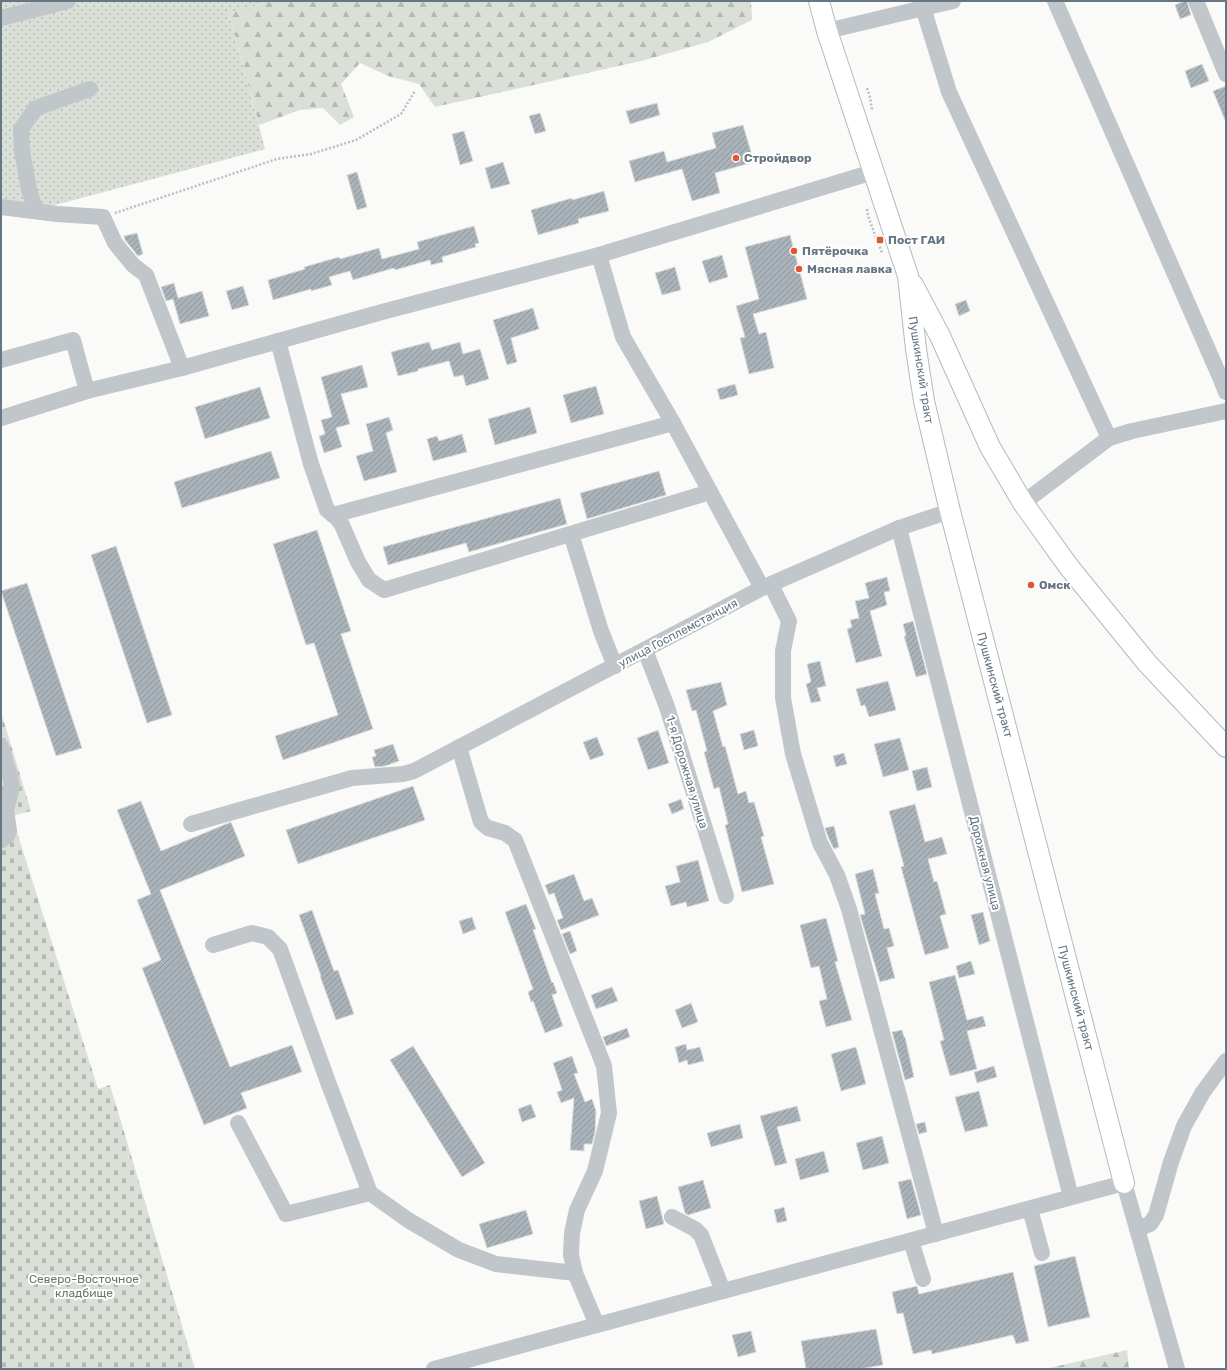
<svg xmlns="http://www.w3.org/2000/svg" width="1227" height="1370" font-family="Rubik,sans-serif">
  <defs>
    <pattern id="forest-firs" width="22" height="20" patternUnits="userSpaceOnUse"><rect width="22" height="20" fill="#dadfd7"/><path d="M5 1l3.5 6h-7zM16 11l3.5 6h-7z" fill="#b5b9b4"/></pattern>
    <pattern id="cemetery-stones" width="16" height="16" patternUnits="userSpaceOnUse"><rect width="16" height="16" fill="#dadfd7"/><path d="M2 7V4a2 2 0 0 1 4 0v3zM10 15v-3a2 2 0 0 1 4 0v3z" fill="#b5b9b4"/></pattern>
    <pattern id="garden-dots" width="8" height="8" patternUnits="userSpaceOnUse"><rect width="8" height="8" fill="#dadfd7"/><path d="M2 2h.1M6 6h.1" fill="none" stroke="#b5b9b4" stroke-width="1.8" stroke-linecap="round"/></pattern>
    <pattern id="building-hatch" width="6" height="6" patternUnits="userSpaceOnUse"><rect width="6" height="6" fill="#aab3b9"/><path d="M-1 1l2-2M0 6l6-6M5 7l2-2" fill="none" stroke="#8e969c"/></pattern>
  </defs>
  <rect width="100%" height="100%" fill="#fafaf8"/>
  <!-- forest -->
  <g fill="url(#forest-firs)">
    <path d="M272,1h479l1,19 -44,22 -63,18 -210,47 -16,-23 -31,-8 -28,-13 -19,21 13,33 -14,8 -17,-17 -23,2 -41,15 -30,-112z"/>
    <path d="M1127,1350l2,19h-84z"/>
  </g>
  <!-- cemetery -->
  <path fill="url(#cemetery-stones)" d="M1,712l30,99 -19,5 86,273 12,-4 85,284h-194z"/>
  <!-- garden -->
  <path fill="url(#garden-dots)" d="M1,1h271l-43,12 36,136 -225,60 -39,-7z"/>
  <!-- building -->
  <g fill="url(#building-hatch)" stroke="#dcdcda">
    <path d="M1184,1h3l4,14 -11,4 -5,-14z"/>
    <path d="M1202,64l7,17 -18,7 -6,-17z"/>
    <path d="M1226,86v34h-1l-12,-29z"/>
    <path d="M657,103l3,12 -30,9 -4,-13z"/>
    <path d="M540,113l6,18 -11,3 -6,-18z"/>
    <path d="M743,125l11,37 -39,11 5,20 -28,8 -10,-32 -47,13 -6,-21 35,-10 3,11 49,-14 -4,-15z"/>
    <path d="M464,131l9,30 -13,4 -8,-31z"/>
    <path d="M503,162l7,22 -19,5 -6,-21z"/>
    <path d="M357,172l10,35 -10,3 -10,-35z"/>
    <path d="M604,191l5,20 -31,8 1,4 -41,12 -7,-25 41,-12v2z"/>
    <path d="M474,226l5,17 -4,1 1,3 -34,10 1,5 -12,3 -1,-5 -35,10 -1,-2 -41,12 -3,-9 -21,6 3,8 -21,6v-2l-38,11 -5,-20 37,-11 -1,-2 35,-10 1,2 39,-11 3,11 37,-10 -2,-7z"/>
    <path d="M137,233l6,21 -5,2 -13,-16 -1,-4z"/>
    <path d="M790,235l17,64 -54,15 6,20 7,-2 8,36 -25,6 -9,-36 5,-1 -9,-31 23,-7 -14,-52z"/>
    <path d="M722,255l6,22 -19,6 -7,-22z"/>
    <path d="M675,267l6,23 -19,5 -7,-22z"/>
    <path d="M174,283l4,15 24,-7 7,25 -29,8 -7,-25 -7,2 -5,-14z"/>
    <path d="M243,286l6,19 -17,5 -6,-19z"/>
    <path d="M966,300l4,11 -11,5 -4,-12z"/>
    <path d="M533,308l6,21 -28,9 6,24 -10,3 -14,-45z"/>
    <path d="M429,342l3,8 28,-8 3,12 17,-5 9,30 -23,7 -3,-11 -9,2 -5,-16 -31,8v2l-20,5 -7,-24z"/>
    <path d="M362,365l6,22 -27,7 9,30 -14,4 6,19 -18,6 -5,-17 6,-2 -4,-14 11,-3 -11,-40z"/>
    <path d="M735,384l3,11 -18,5 -3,-11z"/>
    <path d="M596,386l8,28 -33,9 -8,-28z"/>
    <path d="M260,387l10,31 -65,21 -10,-32z"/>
    <path d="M530,407l7,26 -42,12 -7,-26z"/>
    <path d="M389,417l4,13 -7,3 11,39 -33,9 -8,-25 17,-5 -7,-27z"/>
    <path d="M462,434l5,18 -34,9 -6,-22 10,-3 2,5z"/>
    <path d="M271,451l9,27 -98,30 -8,-26z"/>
    <path d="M659,471l7,24 -79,24 -7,-26z"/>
    <path d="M560,498l7,26 -98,28 -3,-9 -78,22 -5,-18z"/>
    <path d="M317,530l34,101 -10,3 32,95 -90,31 -8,-24 63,-21 -24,-72 -8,2 -33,-101z"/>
    <path d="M116,546l56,169 -25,8 -56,-168z"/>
    <path d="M887,577l3,14 -6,1 3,13 -17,6 12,45 -26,7 -9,-34 5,-2 -2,-7 9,-2 -4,-17 14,-3 -4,-15z"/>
    <path d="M27,583l55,165 -26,8 -55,-165z"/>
    <path d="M913,621l14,53 -11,3 -12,-41h2l-3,-12z"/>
    <path d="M820,661l6,25 -9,2 4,13 -10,2 -5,-19 5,-2 -4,-18z"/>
    <path d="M888,681l8,29 -27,7 -4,-12 -4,1 -5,-17z"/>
    <path d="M721,682l6,23 -14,6 10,36 2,-1 13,48 8,-3 3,12 5,-1 10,34 -3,1 13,47 -32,8 -17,-67 3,-1 -9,-37 -5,2 -10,-37 3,-1 -11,-41 -4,1 -6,-21z"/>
    <path d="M658,730l11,33 -21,7 -11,-32z"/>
    <path d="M754,730l4,16 -14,4 -4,-16z"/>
    <path d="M597,737l7,18 -14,5 -7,-18z"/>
    <path d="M900,738l9,32 -26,7 -9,-33z"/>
    <path d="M393,744l6,17 -14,5 -10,1 -3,-10 4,-1 -2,-6z"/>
    <path d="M844,753l3,11 -11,3 -3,-11z"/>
    <path d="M927,767l5,20 -15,4 -5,-20z"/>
    <path d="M413,786l12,34 -127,44 -12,-34z"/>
    <path d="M681,799l3,10 -12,5 -4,-10z"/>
    <path d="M141,801l20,50 70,-29 14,34 -85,34 70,177 62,-22 10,27 -61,21 6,15 -43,17 -62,-157 19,-8 -24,-60 14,-6 -34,-84z"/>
    <path d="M915,804l10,38 17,-5 5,17 -19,5 6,23 3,-1 9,33 -6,2 9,32 -24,7 -24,-88 3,-1 -15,-55z"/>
    <path d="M834,826l5,21 -5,2 -5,-10 -4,-11z"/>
    <path d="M698,860l11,41 -22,6 -1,-5 -15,4 -6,-20 15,-4 -4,-16z"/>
    <path d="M873,869l6,24 -4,1 9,35 5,-1 5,18 -7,2 8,30 -15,4 -20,-67 5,-1 -10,-40z"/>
    <path d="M574,874l10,27 8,-3 7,17 -38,15 -4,-10 6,-2 -9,-25 -5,2 -4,-10z"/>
    <path d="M526,904l10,25 -3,1 19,53 1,-1 4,11 -5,2 11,31 -18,7 -12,-32 -2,1 -3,-10 5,-3 -28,-77z"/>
    <path d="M312,910l22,61 4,-1 16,44 -18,6 -16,-44h1l-22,-61z"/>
    <path d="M983,912l7,29 -11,4 -8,-30z"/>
    <path d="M472,917l4,12 -13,5 -4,-13z"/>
    <path d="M826,918l12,43 -3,1 17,58 -26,7 -7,-26 8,-2 -8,-33 -8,2 -11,-43z"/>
    <path d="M570,931l7,20 -7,3 -8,-20z"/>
    <path d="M971,961l4,13 -16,4 -3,-12z"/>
    <path d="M955,975l12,45 16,-4 3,10 -19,5 10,38 -27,7 -10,-35 4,-1 -15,-58z"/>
    <path d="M612,987l6,14 -22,8 -5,-14z"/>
    <path d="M691,1003l7,19 -16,6 -7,-18z"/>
    <path d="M627,1028l3,9 -24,9 -3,-9z"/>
    <path d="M902,1030l2,7h1l9,40 -9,3 -13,-48z"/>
    <path d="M686,1044l1,6 13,-3 4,14 -16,4 -1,-5 -8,3 -4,-16z"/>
    <path d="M413,1046l72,117 -23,14 -72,-117z"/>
    <path d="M856,1047l10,37 -25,7 -10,-37z"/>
    <path d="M572,1056l6,17 -4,1 11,28 7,-3 4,12 -1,21 -3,12h-8v7l-14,-1 4,-52 -13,5 -4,-11 5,-2 -9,-27z"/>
    <path d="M994,1066l3,11 -20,6 -3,-11z"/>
    <path d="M979,1091l9,35 -23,6 -10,-35z"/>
    <path d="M531,1104l5,13 -14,5 -4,-13z"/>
    <path d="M797,1106l4,15 -24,6 10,36 -12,3 -15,-50z"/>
    <path d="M925,1122l2,10 -8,2 -3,-10z"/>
    <path d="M740,1124l3,14 -32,9 -4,-14z"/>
    <path d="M882,1136l7,27 -26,7 -7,-27z"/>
    <path d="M824,1151l5,21 -29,8 -5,-21z"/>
    <path d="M911,1179l10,36 -14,4 -9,-37z"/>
    <path d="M703,1180l8,28 -23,7 -3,-2 -7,-26z"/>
    <path d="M657,1196l7,28 -18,5 -7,-28z"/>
    <path d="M784,1207l3,14 -10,2 -3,-13z"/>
    <path d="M526,1210l7,24 -46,14 -8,-24z"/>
    <path d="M1075,1256l15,61 -42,10 -14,-61z"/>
    <path d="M1013,1272l16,69 -13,3 -3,-9 -81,19 -1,-4 -18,4 -10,-41 -6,1 -5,-22 25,-6 2,8z"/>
    <path d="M876,1329l7,36 -23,4h-54l-5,-28z"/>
    <path d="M751,1331l5,21 -18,5 -6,-22z"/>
  </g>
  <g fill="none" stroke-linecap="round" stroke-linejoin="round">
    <!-- major casing -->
    <g stroke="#b5babe" stroke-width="22">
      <g id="major">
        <path d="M819,1l8,30 81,245 8,73 8,52 26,110 174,672"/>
        <path d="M913,285l27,51 50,111 33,56 46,64 78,96 79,84"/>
      </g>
    </g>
    <!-- path -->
    <g stroke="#bcbfc2" stroke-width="2.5" stroke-dasharray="2 2" stroke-linecap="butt">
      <path d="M867,88l3,9 2,13"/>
      <path d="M867,209l1,7 14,37"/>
      <path d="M115,213l162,-54 34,-5 45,-14 45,-26 14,-23"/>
    </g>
    <!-- minor -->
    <g stroke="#c1c6ca" stroke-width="16">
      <path d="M921,1l28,91 160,346"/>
      <path d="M1055,1l165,376 6,15"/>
      <path d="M1196,1l30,73"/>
      <path d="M1,18l67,-17"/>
      <path d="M827,31l126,-30"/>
      <path d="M1,207l56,7 46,3 12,26 18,22 13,10 36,93"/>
      <path d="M36,211l-7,-21 -7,-39 -1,-22 15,-21 54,-19"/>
      <path d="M599,255l24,82 50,86 89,165"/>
      <path d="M278,341l33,123 16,46 10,8 5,7 16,37 11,18 15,10 326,-98"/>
      <path d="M1,360l72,-20 14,51"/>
      <path d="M1,418l86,-27 95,-23 200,-56 217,-57 274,-83"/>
      <path d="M1023,503l86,-65 23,-7 94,-20"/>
      <path d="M333,515l340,-92"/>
      <path d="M899,528l172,669"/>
      <path d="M571,534l30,97 14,35"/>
      <path d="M771,585l18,36 -6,30v47l10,56 27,89 17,32 12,34 87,325"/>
      <path d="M645,650l22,57 59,189"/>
      <path d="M1,746l10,33 1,9 -6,22 3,21 -2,5 -6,4"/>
      <path d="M459,747l22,75 7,6 17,5 10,7 89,226 5,47 -14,58 -18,39 -5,23 -1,22 4,18 22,52"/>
      <path d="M191,824l161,-46 51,-4 11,-3 348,-183 137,-60 51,-17"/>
      <path d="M213,945l39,-12 16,4 12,12 48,133 42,111"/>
      <path d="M238,1123l48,91 84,-21 38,27 51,30 37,14 79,9"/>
      <path d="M1030,1209l12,44"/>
      <path d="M672,1217l23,12 6,6 22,56"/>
      <path d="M1137,1229l13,-5 6,-9 15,-53 13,-36 19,-34 23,-31"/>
      <path d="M911,1241l12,38"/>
      <path d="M434,1369l690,-186 53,186"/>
    </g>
    <!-- major -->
    <use href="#major" stroke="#fff" stroke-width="20"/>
  </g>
  <!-- markers -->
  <g fill="#df5832" stroke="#fff" stroke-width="1.5">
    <circle cx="736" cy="158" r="4"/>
    <rect x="876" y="236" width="8" height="8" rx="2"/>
    <circle cx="794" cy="251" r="4"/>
    <circle cx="799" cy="269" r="4"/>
    <circle cx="1031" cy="585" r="4"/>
  </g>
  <g text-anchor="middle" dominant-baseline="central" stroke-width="4" stroke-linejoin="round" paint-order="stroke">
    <!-- poi labels -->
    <g font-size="12" font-weight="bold" fill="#667682" stroke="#fff" text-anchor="start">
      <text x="744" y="158">Стройдвор</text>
      <text x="888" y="240">Пост ГАИ</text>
      <text x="802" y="251">Пятёрочка</text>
      <text x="807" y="269">Мясная лавка</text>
      <text x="1039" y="585">Омск</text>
    </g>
    <!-- street labels -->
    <g font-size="12" fill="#667682" stroke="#fff">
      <text transform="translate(921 370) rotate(81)">Пушкинский тракт</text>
      <text transform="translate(678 633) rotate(-28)">улица Госплемстанция</text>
      <text transform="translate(995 685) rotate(75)">Пушкинский тракт</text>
      <text transform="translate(687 772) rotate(73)">1-я Дорожная улица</text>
      <text transform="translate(985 863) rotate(76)">Дорожная улица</text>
      <text transform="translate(1076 998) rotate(75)">Пушкинский тракт</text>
    </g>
    <!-- park labels -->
    <g font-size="12" fill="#687a64" stroke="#fff">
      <text x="84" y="1279">Северо-Восточное<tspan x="84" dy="14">кладбище</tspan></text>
    </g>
  </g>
  <!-- border -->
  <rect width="1227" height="1370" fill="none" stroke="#667682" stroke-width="4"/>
</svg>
